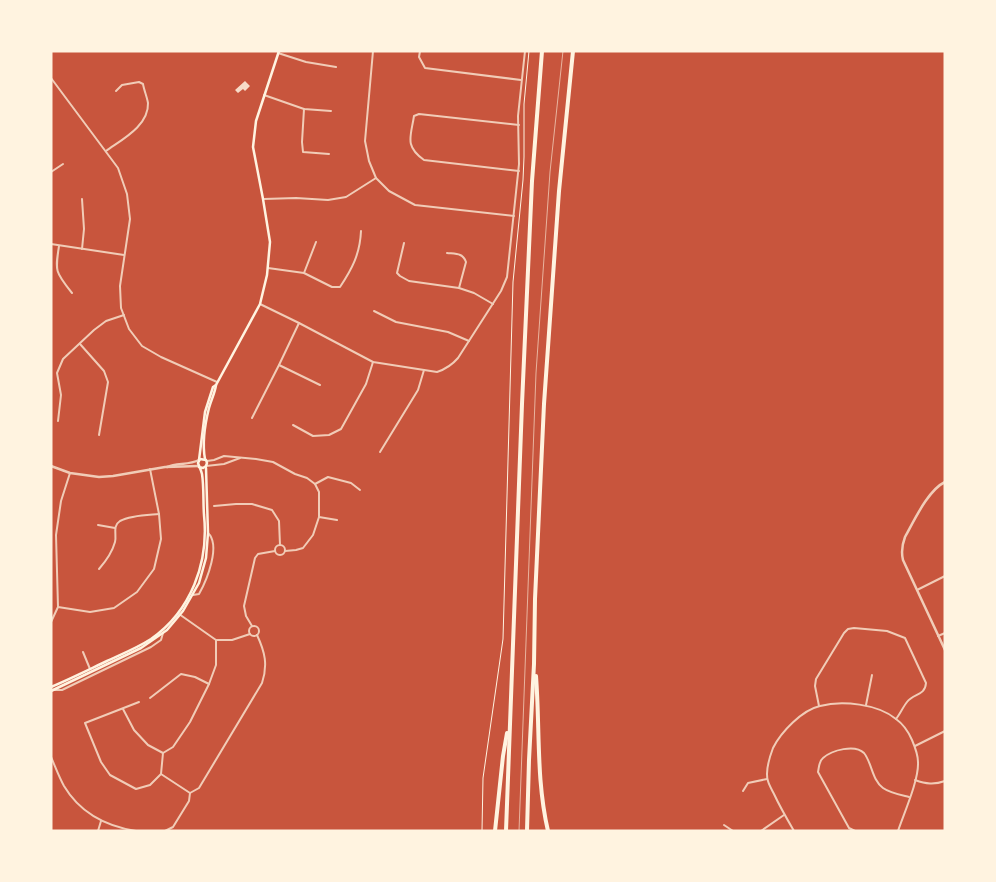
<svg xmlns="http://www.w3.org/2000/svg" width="996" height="882" font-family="Poppins,sans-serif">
  <rect width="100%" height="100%" fill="#c8553d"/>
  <!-- building -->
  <path fill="#f7dbc8" d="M245,81l5,5 -5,5 -2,-2 -5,4 -3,-3z"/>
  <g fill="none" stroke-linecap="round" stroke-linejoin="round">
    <!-- path -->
    <path stroke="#fff3e0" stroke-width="1" d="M482,831l1,-53 20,-139 10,-357 10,-102 1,-23v-53l5,-53"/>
    <!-- minor -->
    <g stroke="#f1ccb7" stroke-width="2">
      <path d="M373,51l-8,90 4,20 7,17 13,13 26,14 99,11"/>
      <path d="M420,51l-1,6 6,11 96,12"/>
      <path d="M278,53l28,9 30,5"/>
      <path d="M51,78l67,90 9,26 3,25 -10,67 1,22 8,21 13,17 19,11 56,25"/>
      <path d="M264,95l40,14 27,2"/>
      <path d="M304,109l-2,33 1,10 26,2"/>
      <path d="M106,151c15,-11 43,-25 42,-48 -1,-6 -4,-13 -5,-19l-4,-2 -17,3 -6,6"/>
      <path d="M519,171l-95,-11c-20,-14 -13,-24 -10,-44l5,-2 100,11"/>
      <path d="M51,172l12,-8"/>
      <path d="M82,199l2,30 -2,20"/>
      <path d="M264,199l32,-1 32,2 18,-3 30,-19"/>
      <path d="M404,243l-7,30 3,3 9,5 50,7 15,5 19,11"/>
      <path d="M51,244l73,11"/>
      <path d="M59,246c-4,25 -4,26 13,47"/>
      <path d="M447,253c9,1 16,0 19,9l-7,26"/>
      <path d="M268,268l36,5 28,14h8c12,-18 20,-33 21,-56"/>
      <path d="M304,273l12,-31"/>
      <path d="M260,304l39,19 74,39 64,10c9,-3 15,-7 21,-14l43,-67 6,-14 12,-113 -1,-48 7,-65"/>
      <path d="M374,311l22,11 52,10 21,9"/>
      <path d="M80,344l24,27 4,11 -9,53"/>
      <path d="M279,365l41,20"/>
      <path d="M252,418l27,-53 20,-42"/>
      <path d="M58,421l3,-26 -4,-22 6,-14 31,-29 12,-9 18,-6"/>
      <path d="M293,425l20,11 16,-1 12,-6 25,-45 7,-22"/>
      <path d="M380,452l38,-62 6,-20"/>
      <path d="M207,461l7,-1 10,-4 32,3 17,3 22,12 12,4 8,6 4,8v25l-6,18 -10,13 -7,2 -11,1"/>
      <path d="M206,466l18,-2 16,-6"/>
      <path d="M315,484l13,-7 23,6 9,7"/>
      <path d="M214,506l22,-2h16l20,6 7,11 1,24"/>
      <path d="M319,517l18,3"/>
      <path d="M98,525l17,3"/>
      <circle cx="280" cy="550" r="5"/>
      <path d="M99,569c7,-8 13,-16 16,-27 2,-7 -3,-16 5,-21 11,-6 27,-6 39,-7"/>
      <path d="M917,590l28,-14"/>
      <path d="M193,595l6,-1c8,-14 22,-49 9,-61"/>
      <path d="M58,607l32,5 24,-4 23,-16 17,-23 7,-30 -2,-25 -9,-45"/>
      <path d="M179,614l37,26h16l18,-6"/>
      <path d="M51,622l7,-15 -2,-72 5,-34 9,-28"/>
      <circle cx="254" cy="631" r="5"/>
      <path d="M252,626l-6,-10 -2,-10 11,-48 3,-4 17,-3"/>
      <path d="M938,636l7,-3"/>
      <path d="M83,652l7,17"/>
      <path d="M53,690h9l89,-43 10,-7 2,-7"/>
      <path d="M150,698l31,-24 14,3 14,7"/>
      <path d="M139,702l-54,21 16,39 9,13 26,14 14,-4 11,-11"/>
      <path d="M866,705l6,-30"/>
      <path d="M819,706l-4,-20 1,-7 28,-46 4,-4 6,-1 33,3 18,7 21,45c-1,13 -12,10 -19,19 -4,5 -7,12 -11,17"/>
      <path d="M123,709l11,21 14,15 15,8 -2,21"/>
      <path d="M915,746l30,-15"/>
      <path d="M163,753l10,-6 17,-25 19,-38 7,-19v-25"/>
      <path d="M51,757c4,9 8,20 13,29 16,27 41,40 72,45"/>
      <path d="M161,774l29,19 -1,8 -16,26 -8,4"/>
      <path d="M915,780c11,4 19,5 30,1"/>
      <path d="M743,791l5,-8 19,-4"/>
      <path d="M190,793l9,-5 63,-105c6,-18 3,-31 -5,-48"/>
      <path d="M724,825l9,6"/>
      <path d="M98,831l3,-10"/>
      <path d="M761,831l23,-16"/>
      <path d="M794,831c-7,-12 -14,-24 -20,-37 -2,-4 -5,-9 -6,-13 -3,-9 2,-25 5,-33 8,-16 29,-38 47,-42 22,-6 58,-2 76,13 7,5 13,14 16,21 3,7 6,15 6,22 1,18 -14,51 -20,69"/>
      <path d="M855,831l-6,-3 -31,-56c1,-5 1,-11 5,-14 9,-8 32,-14 41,-5 8,10 8,27 19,35 7,5 18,7 26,9"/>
    </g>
    <!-- tertiary -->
    <g stroke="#f1ccb7" stroke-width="2.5">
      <path d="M51,466l19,7 29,4 14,-1 52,-9 34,-1"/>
      <path d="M167,467c10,-4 22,-2 32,-7"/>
      <path d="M945,482c-17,8 -31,39 -40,55 -3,8 -4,15 -2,23l42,90"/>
    </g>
    <!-- secondary -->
    <g stroke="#fff3e0" stroke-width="2.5">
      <path d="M205,459c-3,-16 0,-35 4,-51 2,-8 6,-15 7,-23"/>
      <path d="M199,460l6,-48 8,-25 3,-2 44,-81 7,-29 3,-33 -7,-43 -10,-52 3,-26 23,-70"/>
      <path d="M51,687c19,-8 37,-17 56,-26 15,-7 30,-13 44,-22 40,-28 58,-76 53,-124 -1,-13 0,-28 -2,-41 -1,-4 -3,-8 -4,-11l2,-4 6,1 1,3 -1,3 -3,2 -4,-1"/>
      <path d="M51,691l90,-43 26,-18 16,-19 16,-28 7,-25 2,-25 -2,-65"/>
    </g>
    <!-- motorway -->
    <g stroke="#fff3e0" stroke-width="4">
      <path d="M536,676c4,52 0,104 12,155"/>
      <path d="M495,831l8,-75 4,-23"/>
      <path d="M506,831l16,-427 10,-223 10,-130"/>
      <path d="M527,831l2,-71 5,-96 1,-65 9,-195 15,-213 14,-140"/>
    </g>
    <!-- rail -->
    <path stroke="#e9b49f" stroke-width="1" d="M519,831l17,-458 14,-201 13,-121"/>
  </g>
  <!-- border -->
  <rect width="996" height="882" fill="none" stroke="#fff3e0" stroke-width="105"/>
</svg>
